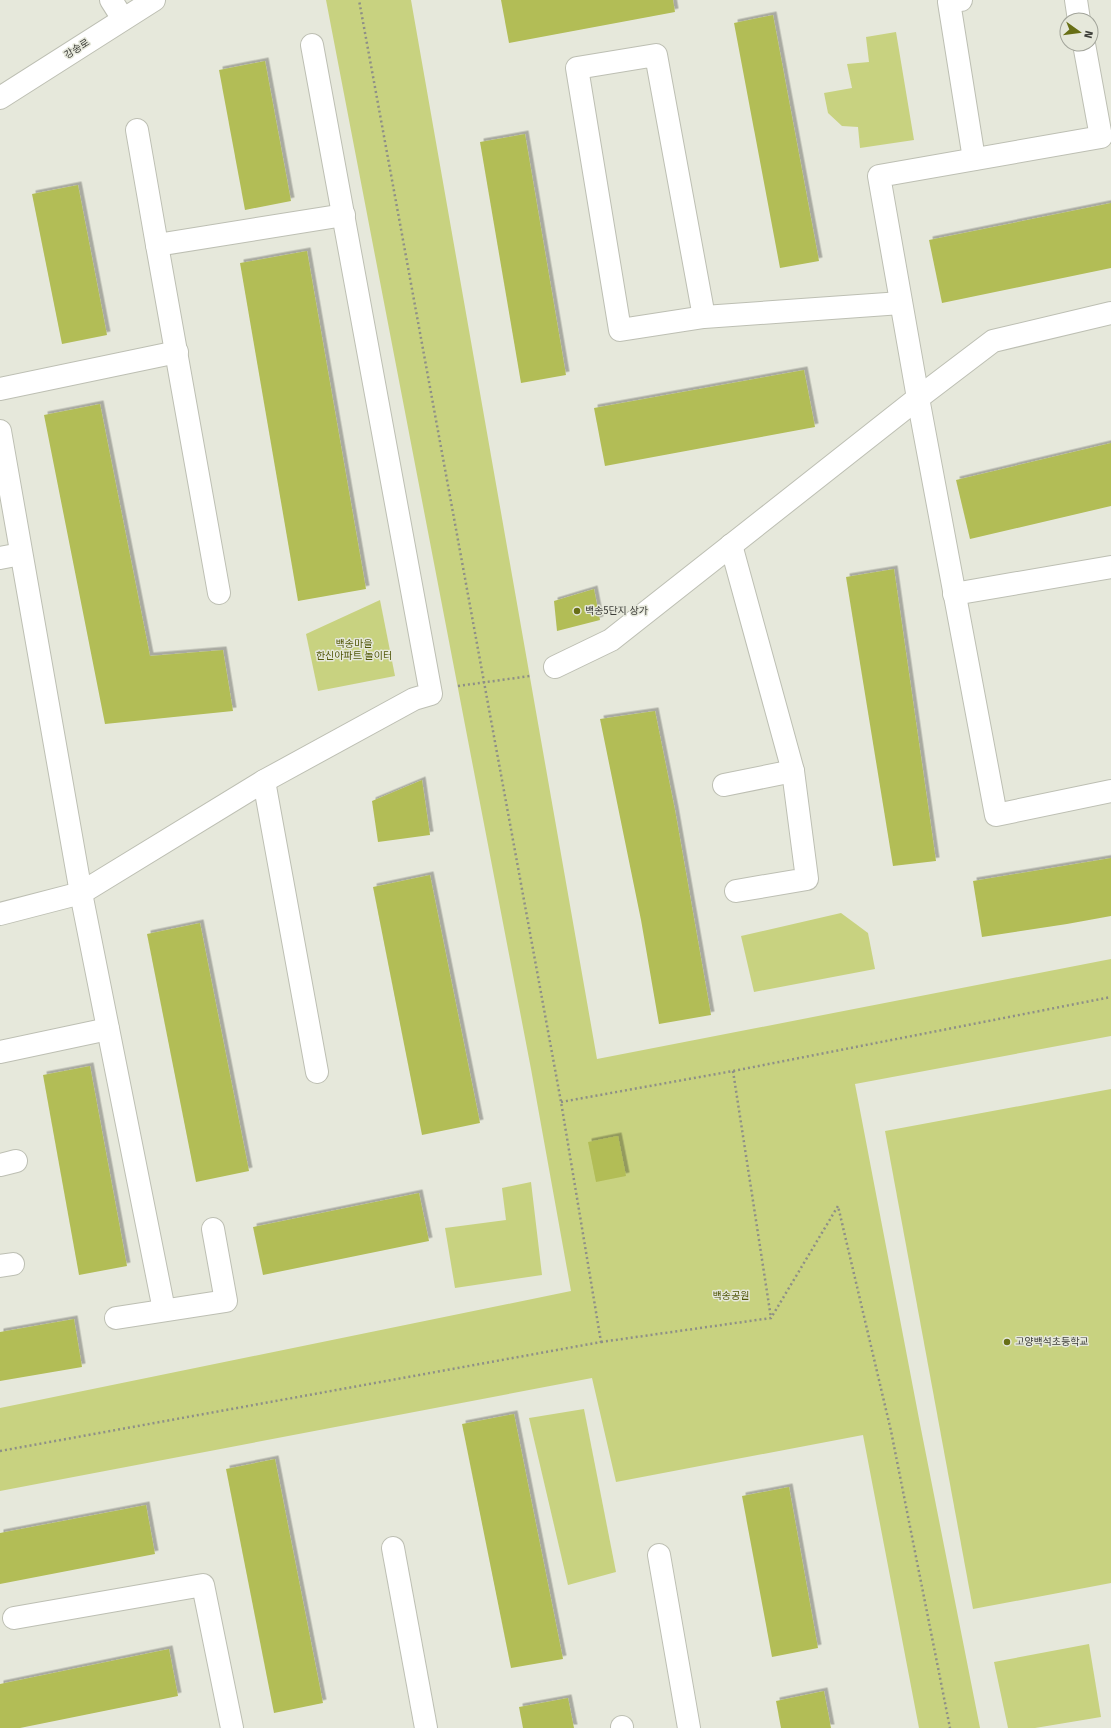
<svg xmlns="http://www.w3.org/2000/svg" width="1111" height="1728" font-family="'Fira Sans','Noto Sans KR',sans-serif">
  <defs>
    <filter id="shadow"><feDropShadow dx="3.5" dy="-3.5" stdDeviation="0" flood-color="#0004"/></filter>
  </defs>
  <rect width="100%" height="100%" fill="#e6e8db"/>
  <!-- green -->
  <g fill="#c8d280">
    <path d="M326,0h85l186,1059 514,-100v77l-256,48 65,340 60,304h-61l-56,-293 -247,47 -24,-104 -592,113v-83l571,-117 -40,-222z"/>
    <path d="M896,32l18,108 -54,8 -2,-21 -16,-1 -14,-13 -4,-20 28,-5 -5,-24 22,-2 -3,-25z"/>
    <path d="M380,600l15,76 -77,15 -12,-57z"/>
    <path d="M841,913l27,20 7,36 -121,23 -13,-56z"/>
    <path d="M1111,1089v494l-138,26 -88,-478z"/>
    <path d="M531,1182l11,93 -87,13 -10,-60 61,-8 -4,-32z"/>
    <path d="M584,1409l32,163 -48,13 -39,-167z"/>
    <path d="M1089,1644l12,73 -66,11h-27l-14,-66z"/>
  </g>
  <!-- building -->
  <g fill="#b2bd57" filter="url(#shadow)">
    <path d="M501,0h172l2,12 -166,31z"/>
    <path d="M773,15l46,246 -39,7 -46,-245z"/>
    <path d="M265,61l26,140 -46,9 -26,-140z"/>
    <path d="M525,134l41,241 -45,8 -41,-241z"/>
    <path d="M78,185l29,150 -45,9 -30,-150z"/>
    <path d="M1111,203v65l-169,35 -13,-63z"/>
    <path d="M307,251l59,338 -68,12 -58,-338z"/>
    <path d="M804,370l11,57 -210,39 -11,-58z"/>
    <path d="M100,404l50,252 73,-6 10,61 -128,13 -61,-309z"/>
    <path d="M1111,443v63l-141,33 -14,-59z"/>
    <path d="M894,569l42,292 -43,5 -47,-289z"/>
    <path d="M594,589l6,31 -43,11 -3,-30z"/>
    <path d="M655,711l20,99 36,205 -52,9 -18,-104 -41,-201z"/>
    <path d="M422,780l8,55 -52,7 -6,-41z"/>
    <path d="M1111,858v58l-44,8 -85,13 -9,-56z"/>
    <path d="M430,875l50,248 -58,12 -49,-248z"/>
    <path d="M200,923l49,248 -53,11 -49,-248z"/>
    <path d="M90,1066l37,200 -48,9 -36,-200z"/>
    <path d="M618,1136l8,40 -30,6 -8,-40z"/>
    <path d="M419,1193l10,48 -166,34 -10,-48z"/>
    <path d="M74,1319l8,48 -82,14v-49z"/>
    <path d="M514,1414l49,245 -52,9 -49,-244z"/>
    <path d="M275,1459l48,244 -49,10 -48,-244z"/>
    <path d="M789,1487l29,161 -46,9 -30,-161z"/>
    <path d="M146,1505l9,49 -155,30v-51z"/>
    <path d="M169,1649l9,47 -158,32h-20v-44z"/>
    <path d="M824,1691l7,37h-50l-5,-27z"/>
    <path d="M568,1698l6,30h-51l-4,-21z"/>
  </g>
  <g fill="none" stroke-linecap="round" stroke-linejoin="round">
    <!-- minor casing -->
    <g stroke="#bdbfb3" stroke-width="24">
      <g id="minor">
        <path d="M111,0l12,19"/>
        <path d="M961,0l-12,2 25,157"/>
        <path d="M1076,0l3,20"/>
        <path d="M1084,44l17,93 -222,39 39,222 78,417 115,-24"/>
        <path d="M137,130l20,115"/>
        <path d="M704,317l-48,-262 -79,13 43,262 84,-13 197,-14"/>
        <path d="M0,389l177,-37"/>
        <path d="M0,431l81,462 83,417"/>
        <path d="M731,545l62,226 14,108 -71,12"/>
        <path d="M0,558l21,-4"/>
        <path d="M219,593l-62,-348 187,-30"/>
        <path d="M954,594l157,-27"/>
        <path d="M555,667l56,-27 307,-242 75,-57 118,-28"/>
        <path d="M264,781l53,291"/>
        <path d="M724,785l69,-14"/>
        <path d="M0,914l81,-21 183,-112 150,-82 17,-5 -119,-649"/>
        <path d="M0,1052l108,-23"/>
        <path d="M0,1165l16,-4"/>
        <path d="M0,1266l13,-2"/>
        <path d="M116,1318l110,-17 -13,-72"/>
        <path d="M393,1548l33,180"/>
        <path d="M659,1555l30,173"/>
        <path d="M14,1618l189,-33 29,143"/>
        <path d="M622,1727v1"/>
      </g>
    </g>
    <!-- major casing -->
    <g stroke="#bdbfb3" stroke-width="24">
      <path id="major" d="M0,98l154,-98"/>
    </g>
    <!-- path -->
    <g stroke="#8e8f87" stroke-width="2.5" stroke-dasharray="2 3" stroke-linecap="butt">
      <path d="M458,686l72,-10"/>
      <path d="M733,1071l38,247"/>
      <path d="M561,1102l172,-31 378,-74"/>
      <path d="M601,1342l170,-24 67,-112 53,225 59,297"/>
      <path d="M0,1451l601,-109 -40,-240 -202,-1102"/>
    </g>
    <!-- minor -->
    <use href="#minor" stroke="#fff" stroke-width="22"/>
    <!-- major -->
    <use href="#major" stroke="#fff" stroke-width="22"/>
  </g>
  <!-- markers -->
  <g fill="#686f16" stroke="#e6e8db" stroke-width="1.5">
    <circle cx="577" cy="611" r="4"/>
    <circle cx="1007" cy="1342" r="4"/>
  </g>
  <g text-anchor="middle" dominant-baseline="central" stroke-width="3" stroke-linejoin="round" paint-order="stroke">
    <!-- street labels -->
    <g font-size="10" fill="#3c3d38" stroke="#e6e8db">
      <text transform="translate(77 49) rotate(-33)">강송로</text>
    </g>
    <!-- poi labels -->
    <g font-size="10" fill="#3c3d38" stroke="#e6e8db" text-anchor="start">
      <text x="585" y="611">백송5단지 상가</text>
      <text x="1015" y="1342">고양백석초등학교</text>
    </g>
    <!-- park labels -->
    <g font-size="10" fill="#515709" stroke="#e6e8db">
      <text x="354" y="644">백송마을<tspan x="354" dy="12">한신아파트 놀이터</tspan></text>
      <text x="731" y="1296">백송공원</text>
    </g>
  </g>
  <!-- north arrow -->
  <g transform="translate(1079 32) rotate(104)"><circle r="19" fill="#e6e8db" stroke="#a2a49a"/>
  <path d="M0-3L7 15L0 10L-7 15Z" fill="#686f16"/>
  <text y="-6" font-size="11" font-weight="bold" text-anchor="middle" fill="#3c3d38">N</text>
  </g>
</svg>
